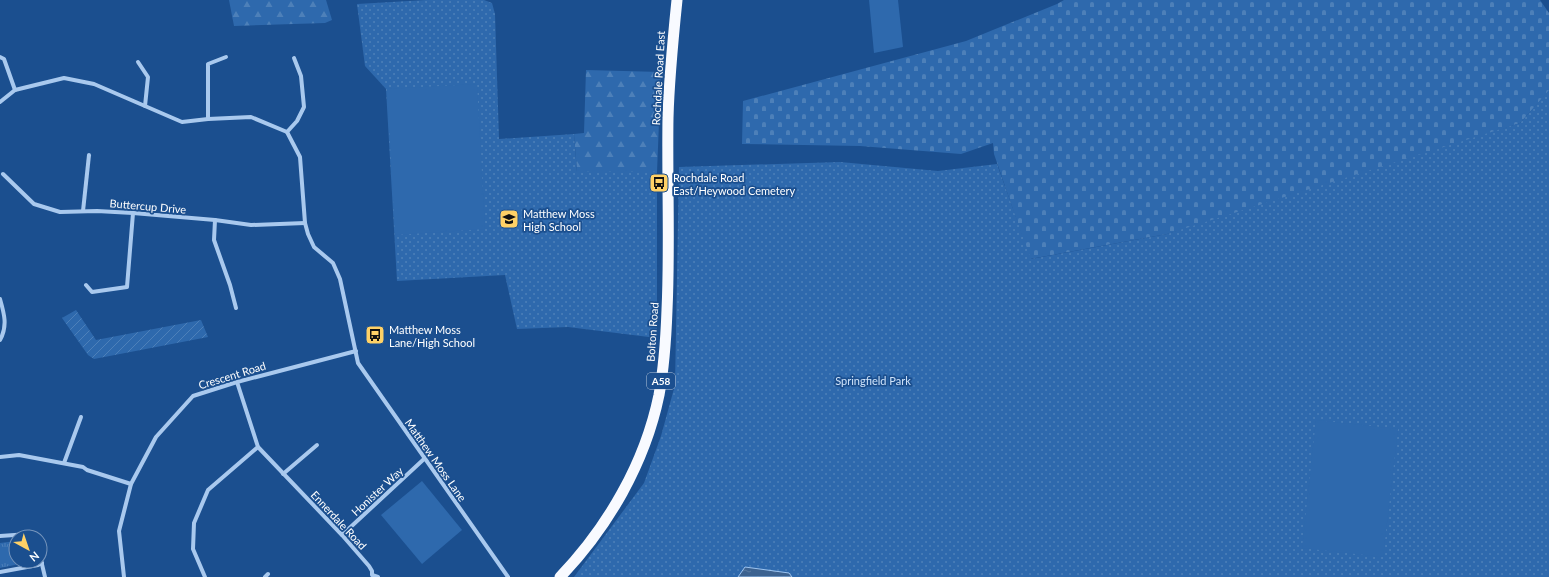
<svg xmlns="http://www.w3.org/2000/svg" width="1549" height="577" font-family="Lato,sans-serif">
  <defs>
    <pattern id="grass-tufts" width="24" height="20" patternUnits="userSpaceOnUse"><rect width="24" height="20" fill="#2e69ad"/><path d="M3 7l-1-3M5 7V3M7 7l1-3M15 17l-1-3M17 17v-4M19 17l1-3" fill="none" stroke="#4d80b9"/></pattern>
    <pattern id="forest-firs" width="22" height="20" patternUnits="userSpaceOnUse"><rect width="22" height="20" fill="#2e69ad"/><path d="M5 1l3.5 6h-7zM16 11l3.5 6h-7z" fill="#4d80b9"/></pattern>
    <pattern id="cemetery-stones" width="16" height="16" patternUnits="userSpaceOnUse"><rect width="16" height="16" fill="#2e69ad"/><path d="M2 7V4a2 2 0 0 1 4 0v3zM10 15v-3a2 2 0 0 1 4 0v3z" fill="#4d80b9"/></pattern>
    <pattern id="park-dots" width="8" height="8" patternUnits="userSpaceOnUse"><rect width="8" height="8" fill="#2e69ad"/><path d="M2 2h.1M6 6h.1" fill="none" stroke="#4d80b9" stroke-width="1.8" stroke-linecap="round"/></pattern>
    <pattern id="garden-furrows" width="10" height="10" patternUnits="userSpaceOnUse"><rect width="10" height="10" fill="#2e69ad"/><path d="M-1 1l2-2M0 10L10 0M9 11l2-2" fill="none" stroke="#4d80b9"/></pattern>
    <pattern id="water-ripples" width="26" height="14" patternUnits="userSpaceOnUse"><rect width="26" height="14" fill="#3c6290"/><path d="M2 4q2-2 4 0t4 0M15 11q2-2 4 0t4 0" fill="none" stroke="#597aa1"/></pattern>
  </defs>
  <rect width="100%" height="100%" fill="#1b4f8f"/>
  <!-- grass -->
  <path fill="url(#grass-tufts)" d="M16,541v20h15l-2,1 -29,6v-25z"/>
  <!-- forest -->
  <g fill="url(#forest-firs)">
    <path d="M229,0h97l6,20 -7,3 -91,3z"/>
    <path d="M586,70l75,2 -4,100h-80l-3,-38 10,-1z"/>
  </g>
  <!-- cemetery -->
  <path fill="url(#cemetery-stones)" d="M1064,0h476l9,13v78l-29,32 -225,77 -128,34 -137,25 -36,-105 -1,-11 -32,11 -101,-8 -118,-2 1,-43 223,-60 91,-37z"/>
  <!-- park -->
  <g fill="url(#park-dots)">
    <path d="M426,0h58l8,3 3,11 4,125 75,-5 3,38h80v166l-89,-11 -51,2 -12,-54 -108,6 -11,-192 -21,-23 -8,-62z"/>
    <path d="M1549,90v487h-975l70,-94 17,-47 14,-51 4,-218 161,-5 98,9 59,-7 34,95 136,-25 353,-111z"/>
  </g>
  <!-- garden -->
  <path fill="url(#garden-furrows)" d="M76,310l20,30 105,-20 7,17 -114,22 -6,-4 -26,-37z"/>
  <!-- pitch -->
  <g fill="#2e69ad">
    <path d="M869,0h29l5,47 -29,6z"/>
    <path d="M477,84l8,145 -90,6 -8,-146z"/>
    <path d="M1316,420l82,9 -15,128 -81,-9z"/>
    <path d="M422,481l40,49 -40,34 -41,-49z"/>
  </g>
  <!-- water -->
  <path fill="url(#water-ripples)" stroke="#9cc4f0" d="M745,567l44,6 3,4h-54z"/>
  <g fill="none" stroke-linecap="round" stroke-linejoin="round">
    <!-- minor -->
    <g stroke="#a9c9ee" stroke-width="4">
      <path d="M0,57l4,2 11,31"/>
      <path d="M138,62l10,15 -3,29"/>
      <path d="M0,102l15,-12 49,-12 30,6 88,38 26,-3 43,-2 36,15 13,25 5,66 3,11 6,13 19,16 7,16 18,84 150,214"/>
      <path d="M208,119v-55l18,-7"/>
      <path d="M287,132l10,-11 7,-14 -3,-31 -7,-18"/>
      <path d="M3,174l31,30 26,8 37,-1 36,2 82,7 36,5 54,-2"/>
      <path d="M83,211l6,-56"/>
      <path d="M215,220l-1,20 16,45 6,23"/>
      <path d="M86,285l6,7 35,-5 6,-74"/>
      <path d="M0,299c4,14 8,27 0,41"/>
      <path d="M237,382l21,65 84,88 27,31 3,5v4l6,2"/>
      <path d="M0,457l19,-2 64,12 4,3 44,14"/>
      <path d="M64,463l17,-46"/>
      <path d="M283,474l34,-29"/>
      <path d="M342,535l82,-76"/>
      <path d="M0,536l29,-2 6,3"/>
      <path d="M40,556l5,21"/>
      <path d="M0,572l38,-7 4,-2"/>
      <path d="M124,577l-5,-46 12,-47 25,-47 37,-41 44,-14 119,-31"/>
      <path d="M205,577l-12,-28 1,-26 14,-33 50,-43"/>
      <path d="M265,577l3,-3"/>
    </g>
    <!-- trunk -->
    <path stroke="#f8faff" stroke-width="11" d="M560,577c48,-50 85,-114 99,-182 5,-28 7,-57 8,-85 3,-64 0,-128 1,-192 1,-39 5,-79 9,-118"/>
  </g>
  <!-- icons -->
  <defs>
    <g id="bus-square" transform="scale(1)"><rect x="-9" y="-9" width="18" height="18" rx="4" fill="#ffd166" stroke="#1b4f8f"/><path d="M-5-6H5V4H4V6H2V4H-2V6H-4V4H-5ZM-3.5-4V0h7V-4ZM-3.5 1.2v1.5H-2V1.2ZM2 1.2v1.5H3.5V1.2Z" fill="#111"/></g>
    <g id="school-square" transform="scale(1)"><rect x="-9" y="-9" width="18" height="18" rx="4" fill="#ffd166" stroke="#1b4f8f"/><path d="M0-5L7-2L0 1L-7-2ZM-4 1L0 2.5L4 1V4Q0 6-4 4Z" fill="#111"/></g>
  </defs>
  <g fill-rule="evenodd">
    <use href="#bus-square" x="659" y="183"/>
    <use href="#school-square" x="509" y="219"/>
    <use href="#bus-square" x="375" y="335"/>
  </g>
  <g text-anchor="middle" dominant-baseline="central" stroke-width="3.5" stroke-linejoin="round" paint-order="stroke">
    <!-- shield labels -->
    <rect fill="#1b4f8f" stroke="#bbcadd" stroke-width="1" x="647" y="373" width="28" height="16" rx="3"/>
    <g font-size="10" font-weight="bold" fill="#fff">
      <text x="661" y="381">A58</text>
    </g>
    <!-- street labels -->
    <g font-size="11" fill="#fff" stroke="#1b4f8f">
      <text transform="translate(658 78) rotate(-87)">Rochdale Road East</text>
      <text transform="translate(148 206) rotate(5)">Buttercup Drive</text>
      <text transform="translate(652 332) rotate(-86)">Bolton Road</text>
      <text transform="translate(232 375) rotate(-17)">Crescent Road</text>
      <text transform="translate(436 460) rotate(55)">Matthew Moss Lane</text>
      <text transform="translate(377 491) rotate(-43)">Honister Way</text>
      <text transform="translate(339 520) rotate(47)">Ennerdale Road</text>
    </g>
    <!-- poi labels -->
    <g font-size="11" fill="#fff" stroke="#1b4f8f" text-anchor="start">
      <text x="673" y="177">Rochdale Road<tspan x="673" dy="13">East/Heywood Cemetery</tspan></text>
      <text x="523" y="213">Matthew Moss<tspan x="523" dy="13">High School</tspan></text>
      <text x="389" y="329">Matthew Moss<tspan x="389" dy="13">Lane/High School</tspan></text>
    </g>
    <!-- park labels -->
    <g font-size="11" fill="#cfe3fa" stroke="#1b4f8f">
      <text x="873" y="380">Springfield Park</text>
    </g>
  </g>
  <!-- north arrow -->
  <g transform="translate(28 549) rotate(140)"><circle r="19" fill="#1b4f8f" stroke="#7695bc"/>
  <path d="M0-3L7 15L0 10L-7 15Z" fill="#ffd166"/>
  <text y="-6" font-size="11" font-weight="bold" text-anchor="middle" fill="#ffffff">N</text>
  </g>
</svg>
